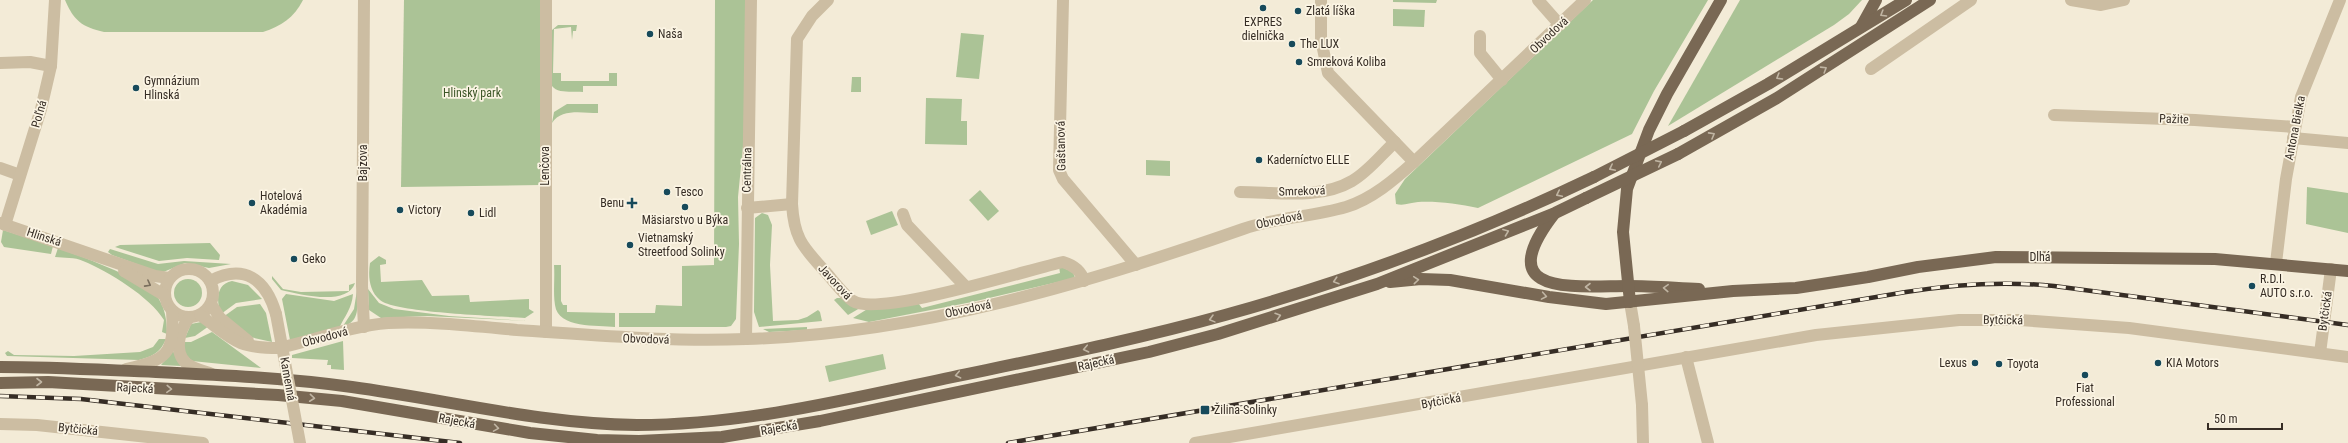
<svg xmlns="http://www.w3.org/2000/svg" width="2348" height="443" font-family="'Roboto Condensed',sans-serif">
  <rect width="100%" height="100%" fill="#f3ebd7"/>
  <!-- green -->
  <g fill="#abc396">
    <path d="M65,0h238c-9,18 -22,26 -40,32h-159c-22,-5 -30,-11 -39,-32z"/>
    <path d="M404,0h137l-1,185 -139,2z"/>
    <path d="M715,0h32l-3,136 -6,61 1,47 -3,75 -5,7 -5,1h-107v-14h36l1,-8 26,1v-40l32,-1z"/>
    <path d="M1393,0h44l-1,3 -43,-1z"/>
    <path d="M1593,0h115l-54,91 -22,43 -154,74c-19,-4 -41,-7 -60,-6 -9,1 -14,4 -22,2l-1,-10 10,-15z"/>
    <path d="M1740,0h122l-13,14 -15,11 -166,101z"/>
    <path d="M1393,9l32,1 -1,17 -31,-1z"/>
    <path d="M558,25h19l-1,6h-3l-1,9 -1,-13 -17,2 -1,44h8v8h48v-8h8v13h-34v6c-10,-1 -25,2 -31,-6v-56z"/>
    <path d="M961,33l23,2 -5,44 -23,-2z"/>
    <path d="M852,77h9v15h-10z"/>
    <path d="M926,98l36,1 -1,22h6v24l-42,-1z"/>
    <path d="M567,104h31v9c-15,0 -37,-5 -46,10l2,-11z"/>
    <path d="M1146,160l24,1v15l-24,-1z"/>
    <path d="M2307,187l41,6v40l-42,-9z"/>
    <path d="M980,190l19,21 -11,10 -19,-21z"/>
    <path d="M892,211l6,14 -27,10 -5,-14z"/>
    <path d="M762,213l6,2 4,10 -2,40 3,56 25,-1 9,-3 11,-7 2,2 2,9 -63,6 -5,-15 1,-94z"/>
    <path d="M3,230l50,16 -2,8 -47,-7 -3,-5z"/>
    <path d="M210,243l10,12 -1,5 -32,-2 -28,3 -44,-14 5,-2z"/>
    <path d="M58,248c22,8 83,30 97,46 10,11 12,27 12,40l-5,-2 2,-12c-14,-23 -56,-49 -81,-59 -8,-4 -19,-3 -28,-4z"/>
    <path d="M110,249l48,15 26,-3 47,3 -22,4 -24,-5 -24,10 -49,-18 -4,-3z"/>
    <path d="M379,256l7,4v4l-6,1 1,17 41,-2 10,16 37,-1 1,7 59,-3v10l5,3 -9,6c-24,-2 -131,-5 -145,-18 -11,-9 -12,-24 -10,-37z"/>
    <path d="M554,265h7v36l2,4h4v7l48,1v14c-17,-2 -57,2 -60,-22 -2,-13 0,-27 -1,-40z"/>
    <path d="M1059,266l14,6 2,6 -103,24 -103,20 -16,-4 16,-10 49,-5 4,5 138,-35z"/>
    <path d="M272,276l11,13 18,3 48,-1v-6l6,-2c-8,24 -56,11 -74,7l-9,-11z"/>
    <circle cx="188" cy="293" r="14"/>
    <path d="M232,281l16,4 14,14 -26,4 -15,11c-5,-13 -5,-30 11,-33z"/>
    <path d="M368,289l11,14 15,6 55,7 79,5 -101,-5 -46,2 -12,-8z"/>
    <path d="M357,290c0,15 4,32 -14,36l11,-17z"/>
    <path d="M286,294l48,7 19,-7c-1,14 -8,22 -14,34l-49,12 -8,-41z"/>
    <path d="M837,298h4l19,10 -12,7 -14,-15z"/>
    <path d="M260,304l6,9 6,29 -22,-5 -27,-20 14,-10z"/>
    <path d="M201,322l8,4 -14,10 -10,2 6,-14z"/>
    <path d="M807,327v3l-38,2 -6,-3z"/>
    <path d="M212,332l49,36 -69,-7 -8,-8v-11h7z"/>
    <path d="M159,339h7c-6,14 -13,17 -27,21l-132,-4 -2,-3 3,-2 6,4 60,1 66,-4 13,-5z"/>
    <path d="M343,341l1,29 -13,-1v-4h-4l1,-5 -36,-2v-3z"/>
    <path d="M173,351l8,15 -20,-1z"/>
    <path d="M883,354l3,15 -57,13 -4,-16z"/>
  </g>
  <g fill="none" stroke-linecap="round" stroke-linejoin="round">
    <!-- street -->
    <g stroke="#ccbda2" stroke-width="12">
      <path d="M546,0v332"/>
      <path d="M828,0l-16,16 -15,23 -5,165c2,32 9,41 30,64 8,8 21,27 31,33 26,16 174,-31 210,-39 10,3 18,8 21,19"/>
      <path d="M1063,0l-4,170 4,9 73,86"/>
      <path d="M1321,0v39l7,34 86,89"/>
      <path d="M1538,0l22,25"/>
      <path d="M2071,0l30,5 23,-5"/>
      <path d="M1480,36v17l22,27"/>
      <path d="M0,63l30,-1 21,4"/>
      <path d="M1871,69l100,-69"/>
      <path d="M2054,115l141,5 100,7"/>
      <path d="M2293,138l55,5"/>
      <path d="M0,168l20,7"/>
      <path d="M1240,192c35,0 80,8 112,-11 16,-9 29,-26 43,-39"/>
      <path d="M747,208l45,-4"/>
      <path d="M903,214l4,11 58,61"/>
      <path d="M0,223l155,53 14,2"/>
      <path d="M5,225l36,-116 10,-43 4,-66"/>
      <path d="M2276,263l10,-84 15,-82 39,-97"/>
      <circle cx="189" cy="293" r="24"/>
      <path d="M124,271l40,24"/>
      <path d="M210,281c34,-18 56,-2 66,33"/>
      <path d="M1630,302l4,24"/>
      <path d="M211,304l9,14 28,23"/>
      <path d="M200,315c33,24 35,33 79,33 36,-8 72,-22 109,-25 43,-2 86,3 129,7 76,5 152,12 229,9 170,-5 337,-54 497,-110 34,-12 69,-12 103,-22 26,-8 48,-27 68,-45l171,-162"/>
      <path d="M189,318c-9,11 -16,33 -3,45 6,5 18,8 26,11"/>
      <path d="M364,327l-2,-41 2,-286"/>
      <path d="M746,339l5,-339"/>
      <path d="M2320,353l11,-84"/>
      <path d="M1686,357l22,86"/>
      <path d="M126,369c40,-9 49,-14 46,-58"/>
      <path d="M1642,405l1,38"/>
      <path d="M0,424l37,1 166,18"/>
      <path d="M1195,443l621,-108 143,-15h61l109,8 219,29"/>
    </g>
    <!-- primary -->
    <g stroke="#796854" stroke-width="12">
      <path d="M1861,27l15,-27"/>
      <path d="M1684,131l84,-47 138,-84"/>
      <path d="M1678,154l99,-56 153,-98"/>
      <path d="M1554,214c-64,83 19,72 74,72 24,0 47,2 71,3"/>
      <path d="M1390,282l31,-3 29,1 99,17 57,7 127,-13 63,-3 72,-11 50,-10 78,-10 219,2 133,12"/>
      <path d="M1630,302l-7,-70 4,-43 22,-59 18,-36 54,-94"/>
      <path d="M0,367c52,0 104,3 156,5 66,3 131,6 196,15 96,13 188,37 285,38 107,0 212,-26 316,-48 91,-19 182,-37 272,-62 126,-35 250,-81 369,-138"/>
      <path d="M0,383l48,-1 230,13 64,6 188,32 67,7 42,1 83,-4 98,-16 329,-69 69,-18 159,-50 178,-71 31,-15"/>
    </g>
    <!-- rail casing -->
    <g stroke="#362d25" stroke-width="4.5">
      <g id="rail">
        <path d="M0,396l81,3 379,44"/>
        <path d="M1008,443l898,-151c50,-8 98,-11 148,-6l294,39"/>
      </g>
    </g>
    <!-- rail -->
    <use href="#rail" stroke="#fbf4e3" stroke-width="3" stroke-dasharray="9" stroke-linecap="butt"/>
    <!-- street-bridge -->
    <g stroke="#ccbda2" stroke-width="12">
      <path d="M276,314l24,129"/>
      <path d="M1634,326l8,79"/>
    </g>
    <!-- primary-bridge -->
    <g stroke="#796854" stroke-width="12">
      <path d="M1594,177l90,-46"/>
      <path d="M1586,198l92,-44"/>
    </g>
  </g>
  <!-- one-way arrows -->
  <defs><path id="oneway-chevron" d="M-2-3.5L2.5 0L-2 3.5" fill="none" stroke-width="1.6" stroke-linecap="round" stroke-linejoin="round"/></defs>
  <g stroke="#c0b5a3">
    <use href="#oneway-chevron" transform="translate(1883 14) rotate(149)"/>
    <use href="#oneway-chevron" transform="translate(1824 69) rotate(-32)"/>
    <use href="#oneway-chevron" transform="translate(1779 77) rotate(149)"/>
    <use href="#oneway-chevron" transform="translate(1712 135) rotate(-29)"/>
    <use href="#oneway-chevron" transform="translate(1659 163) rotate(-26)"/>
    <use href="#oneway-chevron" transform="translate(1612 168) rotate(153)"/>
    <use href="#oneway-chevron" transform="translate(1559 194) rotate(154)"/>
    <use href="#oneway-chevron" transform="translate(1506 232) rotate(-21)"/>
    <use href="#oneway-chevron" transform="translate(1416 280) rotate(-5)"/>
    <use href="#oneway-chevron" transform="translate(1336 281) rotate(162)"/>
    <use href="#oneway-chevron" transform="translate(1588 287) rotate(-180)"/>
    <use href="#oneway-chevron" transform="translate(1666 288) rotate(-177)"/>
    <use href="#oneway-chevron" transform="translate(1544 296) rotate(10)"/>
    <use href="#oneway-chevron" transform="translate(1278 316) rotate(-17)"/>
    <use href="#oneway-chevron" transform="translate(1212 319) rotate(165)"/>
    <use href="#oneway-chevron" transform="translate(1086 349) rotate(168)"/>
    <use href="#oneway-chevron" transform="translate(958 375) rotate(168)"/>
    <use href="#oneway-chevron" transform="translate(39 382)"/>
    <use href="#oneway-chevron" transform="translate(169 389) rotate(3)"/>
    <use href="#oneway-chevron" transform="translate(312 398) rotate(6)"/>
    <use href="#oneway-chevron" transform="translate(496 428) rotate(9)"/>
  </g>
  <use stroke="#7a6e5d" href="#oneway-chevron" transform="translate(148 284) rotate(28)"/>
  <!-- markers -->
  <g fill="#174a5b" stroke="#fbf4e3" stroke-width="1.5">
    <circle cx="1263" cy="8" r="4"/>
    <circle cx="1298" cy="11" r="4"/>
    <circle cx="650" cy="34" r="4"/>
    <circle cx="1292" cy="44" r="4"/>
    <circle cx="1299" cy="62" r="4"/>
    <circle cx="136" cy="88" r="4"/>
    <circle cx="1259" cy="160" r="4"/>
    <circle cx="667" cy="192" r="4"/>
    <circle cx="252" cy="203" r="4"/>
    <path d="M630 197h4v4h4v4h-4v4h-4v-4h-4v-4h4z"/>
    <circle cx="685" cy="207" r="4"/>
    <circle cx="400" cy="210" r="4"/>
    <circle cx="471" cy="213" r="4"/>
    <circle cx="630" cy="245" r="4"/>
    <circle cx="294" cy="259" r="4"/>
    <circle cx="2252" cy="286" r="4"/>
    <circle cx="1975" cy="363" r="4"/>
    <circle cx="2158" cy="363" r="4"/>
    <circle cx="1999" cy="364" r="4"/>
    <circle cx="2085" cy="375" r="4"/>
    <rect x="1200" y="405" width="10" height="10" rx="2"/>
  </g>
  <g text-anchor="middle" dominant-baseline="central" stroke-width="3.5" stroke-linejoin="round" paint-order="stroke">
    <!-- poi labels -->
    <g font-size="12" fill="#362d25" stroke="#fbf4e3" text-anchor="start">
      <text x="1306" y="11">Zlatá líška</text>
      <text x="1263" y="22" text-anchor="middle">EXPRES<tspan x="1263" dy="14">dielnička</tspan></text>
      <text x="658" y="34">Naša</text>
      <text x="1300" y="44">The LUX</text>
      <text x="1307" y="62">Smreková Koliba</text>
      <text x="144" y="81">Gymnázium<tspan x="144" dy="14">Hlinská</tspan></text>
      <text x="1267" y="160">Kaderníctvo ELLE</text>
      <text x="675" y="192">Tesco</text>
      <text x="260" y="196">Hotelová<tspan x="260" dy="14">Akadémia</tspan></text>
      <text x="624" y="203" text-anchor="end">Benu</text>
      <text x="408" y="210">Victory</text>
      <text x="479" y="213">Lidl</text>
      <text x="685" y="220" text-anchor="middle">Mäsiarstvo u Býka</text>
      <text x="638" y="238">Vietnamský<tspan x="638" dy="14">Streetfood Solinky</tspan></text>
      <text x="302" y="259">Geko</text>
      <text x="2260" y="279">R.D.I.<tspan x="2260" dy="14">AUTO s.r.o.</tspan></text>
      <text x="1967" y="363" text-anchor="end">Lexus</text>
      <text x="2166" y="363">KIA Motors</text>
      <text x="2007" y="364">Toyota</text>
      <text x="2085" y="388" text-anchor="middle">Fiat<tspan x="2085" dy="14">Professional</tspan></text>
      <text x="1214" y="410">Žilina-Solinky</text>
    </g>
    <!-- street labels -->
    <g font-size="12" fill="#362d25" stroke="#fbf4e3">
      <text transform="translate(1549 35) rotate(-43)">Obvodová</text>
      <text transform="translate(39 114) rotate(-74)">Poľná</text>
      <text transform="translate(2174 119) rotate(2)">Pažite</text>
      <text transform="translate(2295 128) rotate(-79)">Antona Bielka</text>
      <text transform="translate(1061 146) rotate(-91)">Gaštanová</text>
      <text transform="translate(363 163) rotate(-90)">Bajzova</text>
      <text transform="translate(545 166) rotate(-90)">Lenčova</text>
      <text transform="translate(747 170) rotate(-89)">Centrálna</text>
      <text transform="translate(1302 191) rotate(-2)">Smreková</text>
      <text transform="translate(1279 220) rotate(-12)">Obvodová</text>
      <text transform="translate(44 237) rotate(18)">Hlinská</text>
      <text x="2040" y="257">Dlhá</text>
      <text transform="translate(835 282) rotate(47)">Javorová</text>
      <text transform="translate(968 309) rotate(-12)">Obvodová</text>
      <text transform="translate(2325 311) rotate(-82)">Bytčická</text>
      <text transform="translate(2003 320) rotate(1)">Bytčická</text>
      <text transform="translate(325 337) rotate(-15)">Obvodová</text>
      <text transform="translate(646 339) rotate(2)">Obvodová</text>
      <text transform="translate(1096 363) rotate(-12)">Rajecká</text>
      <text transform="translate(288 379) rotate(80)">Kamenná</text>
      <text transform="translate(135 388) rotate(3)">Rajecká</text>
      <text transform="translate(1441 401) rotate(-10)">Bytčická</text>
      <text transform="translate(457 421) rotate(11)">Rajecká</text>
      <text transform="translate(779 428) rotate(-10)">Rajecká</text>
      <text transform="translate(78 429) rotate(6)">Bytčická</text>
    </g>
    <!-- park labels -->
    <g font-size="12" fill="#3c5627" stroke="#fbf4e3">
      <text x="472" y="93">Hlinský park</text>
    </g>
  </g>
  <!-- scale -->
  <path d="M2208 423v6h74v-6" fill="none" stroke="#362d25" stroke-width="2"/>
  <text x="2214" y="423" font-size="12" fill="#362d25" stroke="#fbf4e3" stroke-width="3" paint-order="stroke">50 m</text>
</svg>
